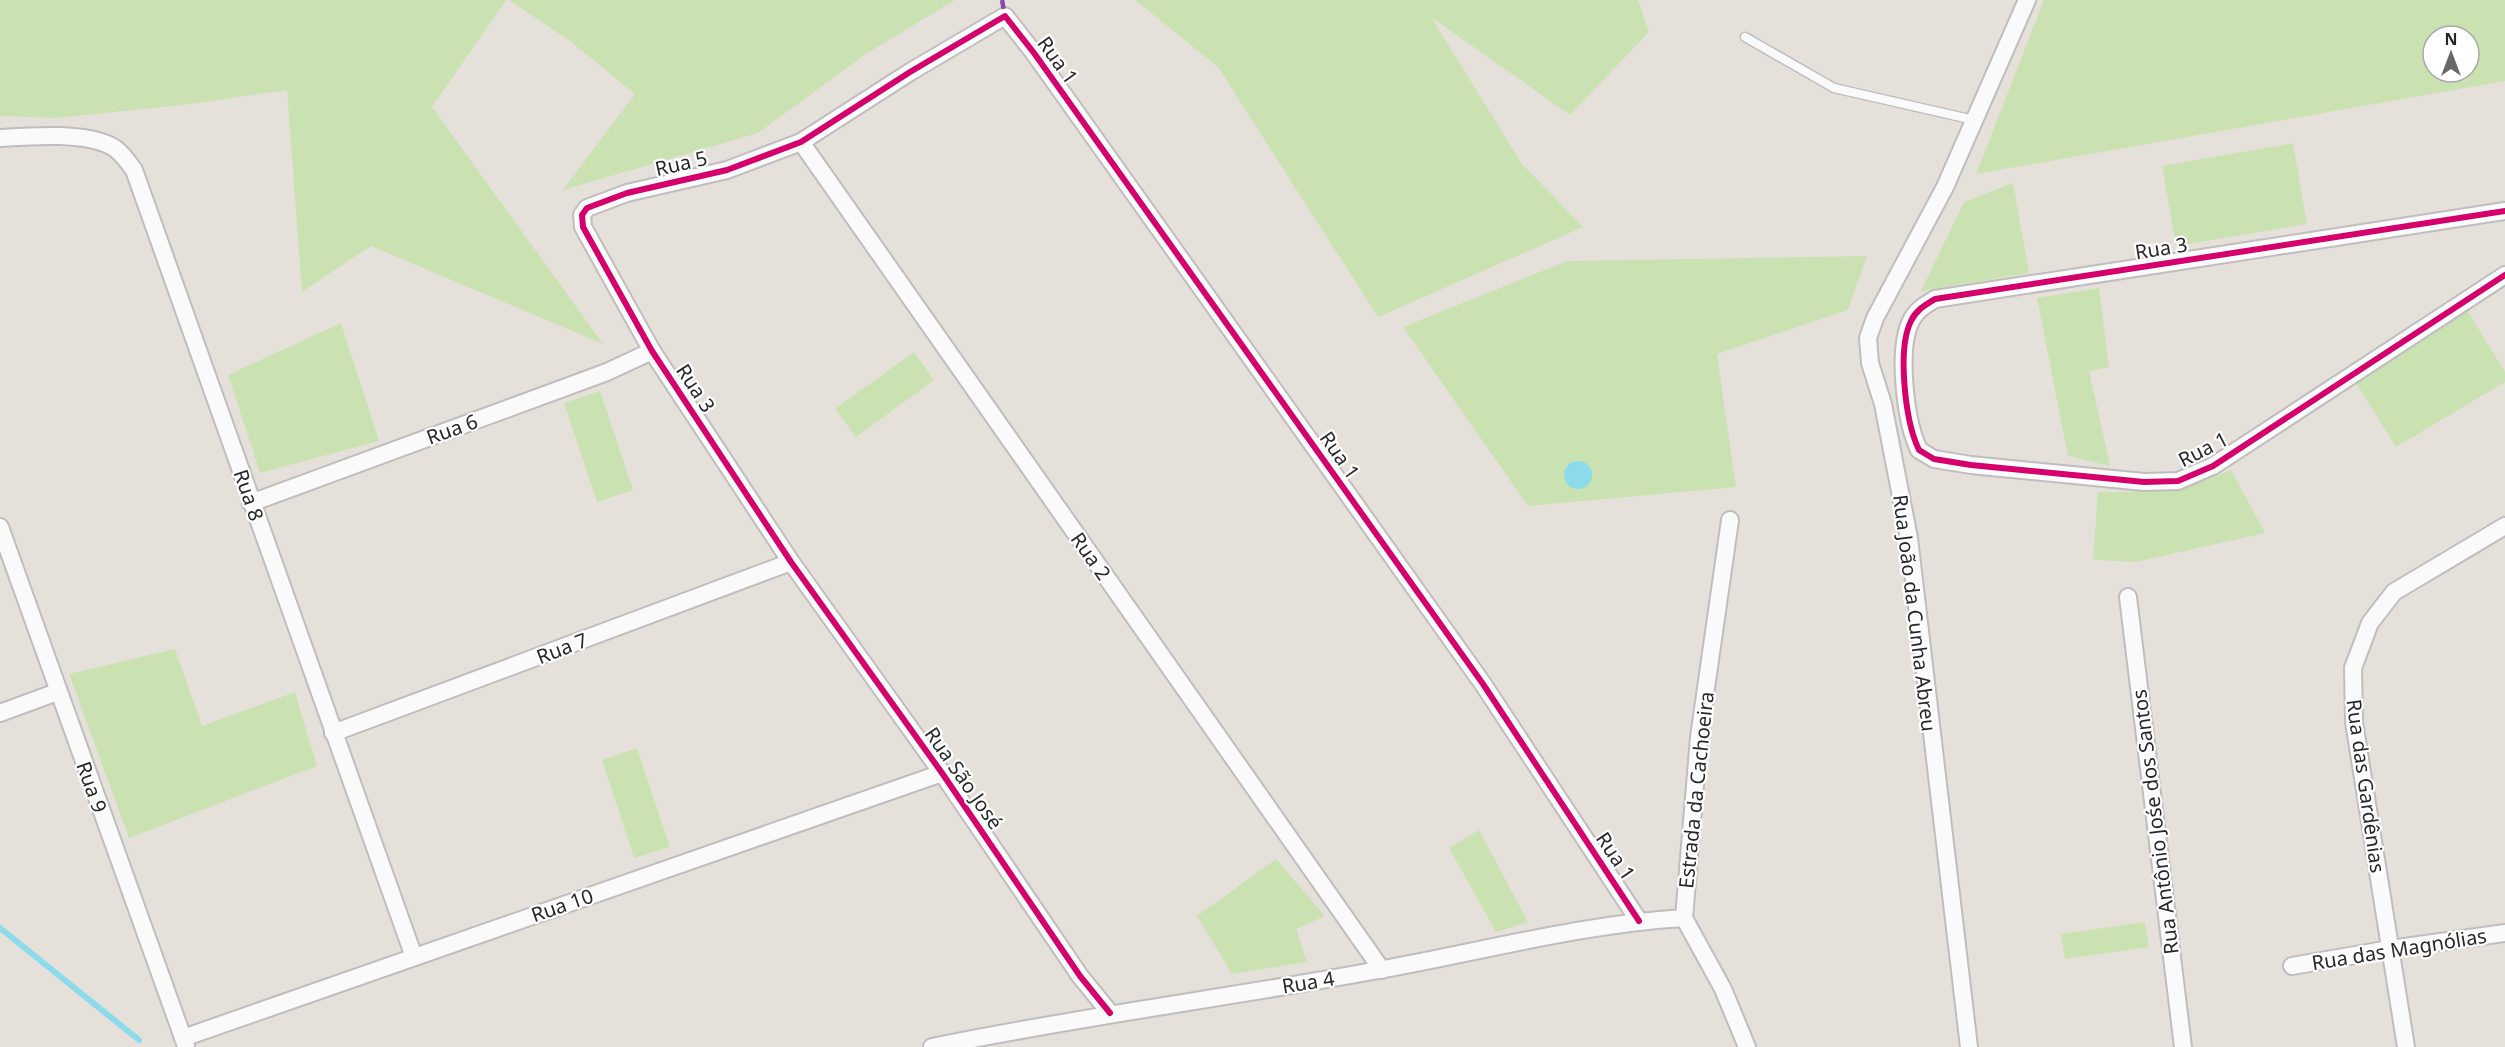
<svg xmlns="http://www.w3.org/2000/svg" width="2505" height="1047" font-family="'Noto Sans',sans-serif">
  <rect width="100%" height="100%" fill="#e6e0db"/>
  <!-- green -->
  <g fill="#cae2b2" fill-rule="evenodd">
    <path d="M0,0h506l-74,107 171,237 -232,-98 -69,46 -15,-202 -104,15 -127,13 -56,-2z"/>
    <path d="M509,0h446l-89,54 -108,79 -195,57 72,-96 -64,-52z"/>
    <path d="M1135,0h503l11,32 -79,83 -139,-98 91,147 61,63 -205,90 -160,-250z"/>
    <path d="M2044,0h461v81l-529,93zM2433,36h36v36h-36z"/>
    <path d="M2293,143l14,81 -131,22 -14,-80z"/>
    <path d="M2013,183l16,90 -108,18 43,-89z"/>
    <path d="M1867,256l-19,54 -131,44 19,133 -208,19 -125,-179 164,-66z"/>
    <path d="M2099,288l10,79 -20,4 21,95 -42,-10 -31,-158z"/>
    <path d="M2467,310l38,62v10l-109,65 -43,-69z"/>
    <path d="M341,323l38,118 -119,32 -32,-98z"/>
    <path d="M914,352l20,28 -78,57 -21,-28z"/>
    <path d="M600,391l33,99 -36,12 -33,-99z"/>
    <path d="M2231,470l34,63 -129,29 -43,-2 5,-68 81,-1z"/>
    <path d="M175,649l27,77 93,-34 22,74 -188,72 -60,-164z"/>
    <path d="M637,748l33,99 -36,11 -32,-98z"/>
    <path d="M1479,830l49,92 -32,10 -47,-84z"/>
    <path d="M1276,859l49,57 -29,13 11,33 -75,12 -35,-58z"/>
    <path d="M2145,922l4,25 -84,12 -4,-25z"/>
  </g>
  <!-- water -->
  <circle fill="#8bdbeb" cx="1578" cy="475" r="14"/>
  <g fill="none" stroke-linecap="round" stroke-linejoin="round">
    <!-- stream -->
    <path stroke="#8bdbeb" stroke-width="6" d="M0,928l139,112"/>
    <!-- service casing -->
    <g stroke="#bfbdbd" stroke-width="11">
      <path id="service" d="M1745,37l89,51 140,32"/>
    </g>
    <!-- minor casing -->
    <g stroke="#bfbdbd" stroke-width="20">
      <g id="minor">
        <path d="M0,138c32,-2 83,-6 111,8 10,5 17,16 23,24l280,787"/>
        <path d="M801,142l581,828"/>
        <path d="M2505,211l-570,88c-10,6 -19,11 -24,22 -14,28 -6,100 8,129l15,9 37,6 173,17 34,-1 35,-15 292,-191"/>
        <path d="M251,503l356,-131 45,-21"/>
        <path d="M1730,520l-31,217 -15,181 39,71 24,58"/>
        <path d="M0,527l186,519"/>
        <path d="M2128,597l55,450"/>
        <path d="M0,713l57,-21"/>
        <path d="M333,733l458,-171"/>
        <path d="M2292,966l98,-17 115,-16"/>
        <path d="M1110,1013l-30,-37 -138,-203 -151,-211 -139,-211 -69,-124 -1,-12 5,-7 40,-15 100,-23 74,-28 109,-70 95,-56 29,37 449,631 156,237"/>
        <path d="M183,1038l759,-265"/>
        <path d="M932,1047c150,-31 302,-50 452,-78 99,-18 199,-45 300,-51"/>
        <path d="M1969,1047l-60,-509 -26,-134 -13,-41 -2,-25 7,-20 70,-131 82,-187"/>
        <path d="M2406,1047l-52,-325 -1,-54 17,-45 24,-31 111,-66"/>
      </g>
    </g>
    <!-- service -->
    <use href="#service" stroke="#fbfafa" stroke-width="8"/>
    <!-- minor -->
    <use href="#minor" stroke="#fbfafa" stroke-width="16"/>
    <!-- quiet -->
    <path stroke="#8e44ad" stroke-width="4.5" stroke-dasharray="9 4.5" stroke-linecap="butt" d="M1002,0l3,16"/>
    <!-- cycleway casing -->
    <g stroke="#fff" stroke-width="10">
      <g id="cycleway">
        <path d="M2505,211l-570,88c-10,6 -19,11 -24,22 -14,28 -6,100 8,129l15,9 37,6 173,17 34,-1 35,-15 292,-191"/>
        <path d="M1110,1013l-30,-37 -138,-203 -151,-211 -139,-211 -69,-124 -1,-12 5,-7 40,-15 100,-23 74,-28 109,-70 95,-56 29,37 449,631 156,237"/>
      </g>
    </g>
    <!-- cycleway -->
    <use href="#cycleway" stroke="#d6006c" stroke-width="6"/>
  </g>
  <g text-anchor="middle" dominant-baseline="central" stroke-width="4.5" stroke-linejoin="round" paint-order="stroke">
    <!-- street labels -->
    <g font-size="20" fill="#272727" stroke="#fff">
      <text transform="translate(1058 60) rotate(54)">Rua 1</text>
      <text transform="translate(681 163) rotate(-13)">Rua 5</text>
      <text transform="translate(2161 248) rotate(-9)">Rua 3</text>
      <text transform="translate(696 388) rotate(57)">Rua 3</text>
      <text transform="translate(452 429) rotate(-20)">Rua 6</text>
      <text transform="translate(2203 449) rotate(-27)">Rua 1</text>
      <text transform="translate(1340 455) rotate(55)">Rua 1</text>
      <text transform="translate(249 495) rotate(71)">Rua 8</text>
      <text transform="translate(1091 556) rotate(55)">Rua 2</text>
      <text transform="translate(1915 613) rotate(83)">Rua João da Cunha Abreu</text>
      <text transform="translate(562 648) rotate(-21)">Rua 7</text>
      <text transform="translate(964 778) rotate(55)">Rua São José</text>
      <text transform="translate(2366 786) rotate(82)">Rua das Gardênias</text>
      <text transform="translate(92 787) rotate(70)">Rua 9</text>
      <text transform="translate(1696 790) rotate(-84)">Estrada da Cachoeira</text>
      <text transform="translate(2155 822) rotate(-97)">Rua Antônio Jośe dos Santos</text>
      <text transform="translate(1616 856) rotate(56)">Rua 1</text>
      <text transform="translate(562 905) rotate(-19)">Rua 10</text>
      <text transform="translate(2399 949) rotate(-9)">Rua das Magnólias</text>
      <text transform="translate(1308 982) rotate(-9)">Rua 4</text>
    </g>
  </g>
  <!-- north arrow -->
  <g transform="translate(2451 54)"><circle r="28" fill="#ffffff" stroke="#a9a9a9" stroke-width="1.5"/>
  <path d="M0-4.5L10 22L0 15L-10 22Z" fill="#6a6866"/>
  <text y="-9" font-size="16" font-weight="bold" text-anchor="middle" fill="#272727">N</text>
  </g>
</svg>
